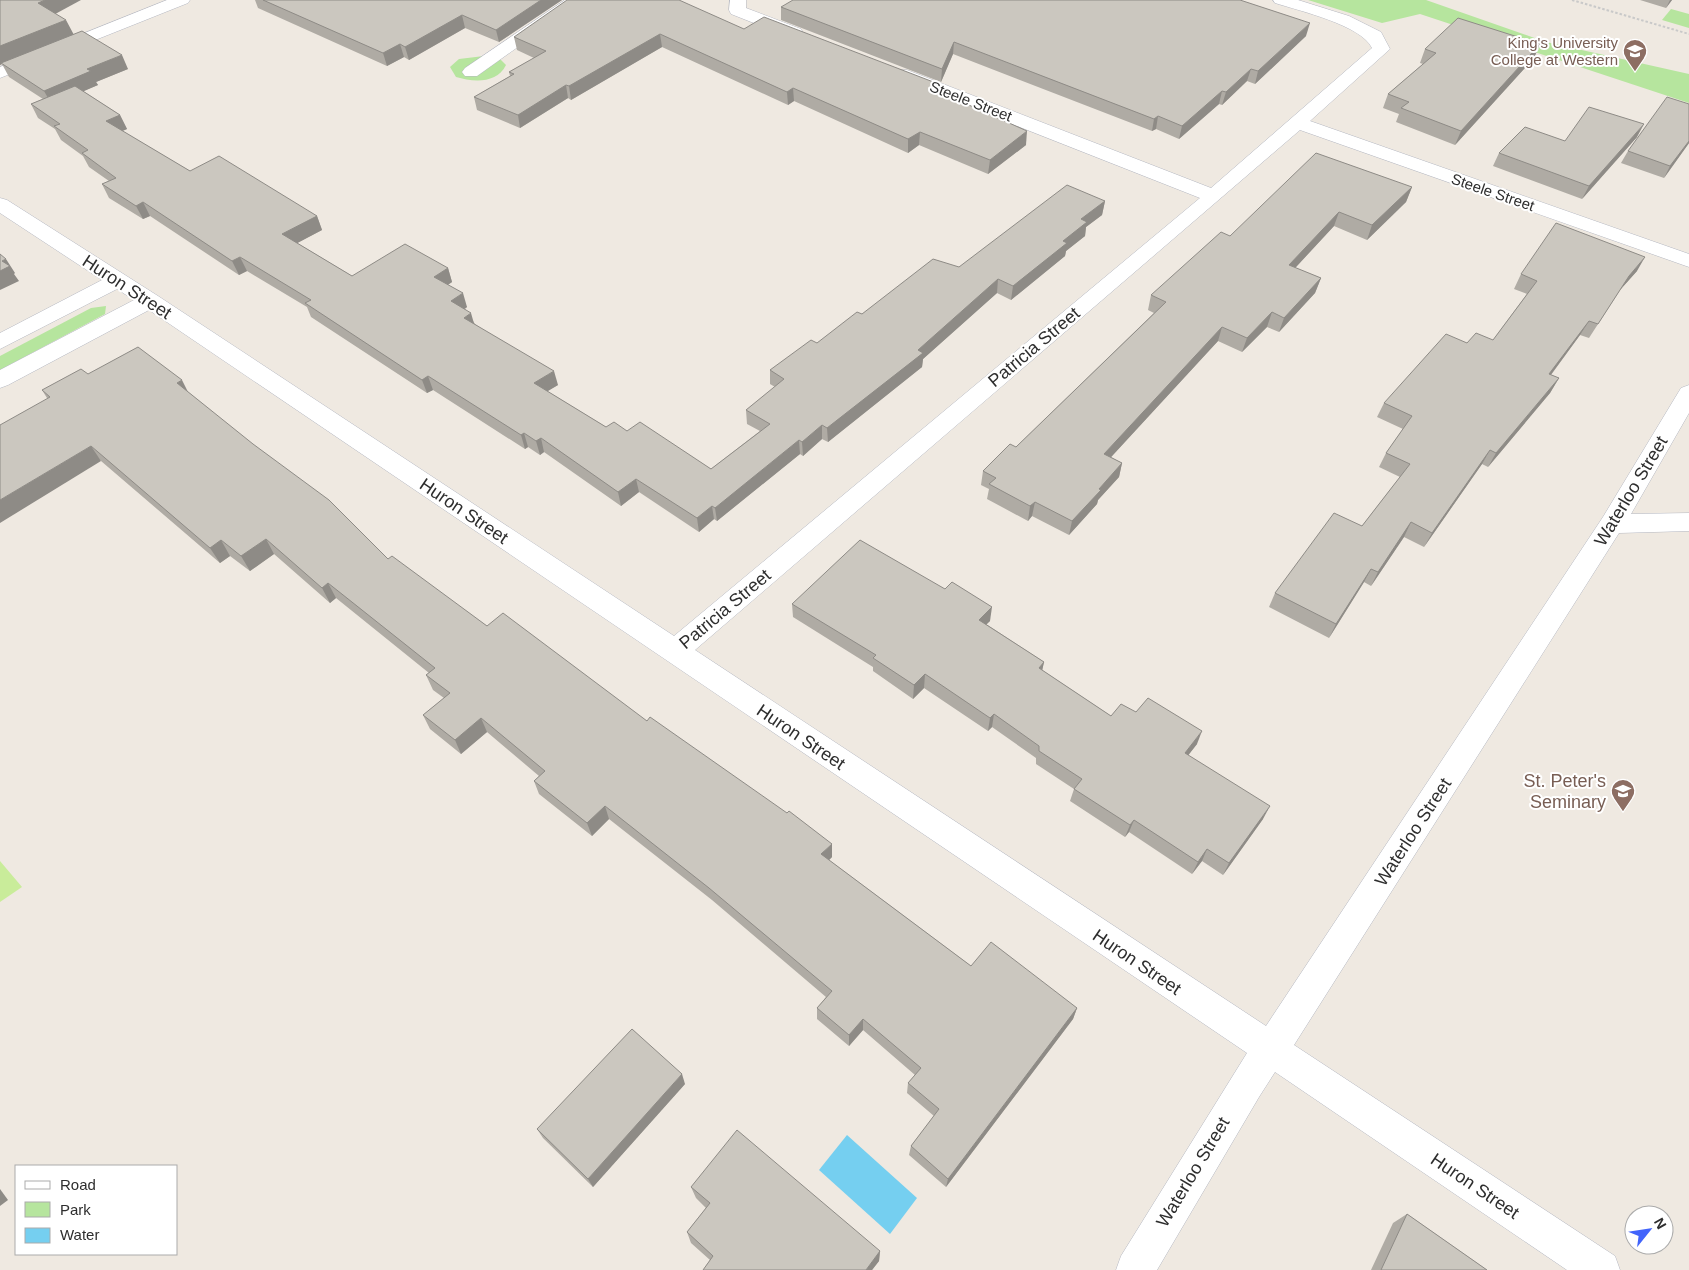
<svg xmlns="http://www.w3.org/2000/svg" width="1689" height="1270" font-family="Arial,sans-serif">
  <rect width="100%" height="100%" fill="#efe9e1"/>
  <!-- green -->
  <g fill="#b6e59e">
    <path d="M1308,0h118l120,42 143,32v29l-269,-89 -38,9z"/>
    <path d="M1671,9l18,5v14l-27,-8z"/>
    <path d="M484,56l16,3 6,6c-9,19 -33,17 -50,12l-6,-10 9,-8z"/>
    <path d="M106,306l-1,8 -105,56v-14l91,-48z"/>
  </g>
  <!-- pitch -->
  <path fill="#c9ec9a" d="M0,861l22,26 -22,15z"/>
  <!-- water -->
  <path fill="#75cff0" d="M847,1135l70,63 -27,36 -71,-64z"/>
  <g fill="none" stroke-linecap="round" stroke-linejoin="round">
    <!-- minor casing -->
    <g stroke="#b4b7c1" stroke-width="1">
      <g id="minor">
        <path d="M167,0h23l-2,3 -188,75v-11z"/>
        <path d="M565,0h19l-107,76h-12l-3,-4 3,-4z"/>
        <path d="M730,0h16v8l55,21 2,4 -2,4h-12l-58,-23 -2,-4z"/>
        <path d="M1273,0h25l51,16 32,16 9,17 -80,72 379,133v13l-389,-137 -605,520 571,376 337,-509 78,-129 8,-3v28l-58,101 58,-1v18l-70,2 -325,512 321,211 5,14h-53l-292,-198 -16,25 -102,173h-41l5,-14 126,-203 -1098,-743 -141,75 -8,3v-18l134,-70 -17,-11 -117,60v-16l102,-53 -102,-67v-15l7,2 151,96 516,340 526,-438 -305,-120 -3,-4 3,-4h12l304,118 161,-140c-11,-23 -72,-37 -97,-45z"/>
      </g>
    </g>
    <!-- path -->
    <path stroke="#c9c9c9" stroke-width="2" stroke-dasharray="2.5 2" stroke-linecap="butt" d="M1572,0l117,34"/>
    <!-- minor -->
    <use href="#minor" fill="#fff" fill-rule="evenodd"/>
  </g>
  <!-- wall -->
  <g fill="#afaba4">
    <path d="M0,0l56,14 17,20 55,35 -32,13 2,3 -15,6 37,24 7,14 -5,2 68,40 127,45 5,14 -25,13 55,33 96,-8 4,14 -4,3 19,22 -2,2 10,15 83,61 -11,6 59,36 21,4 84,38 49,-38 -13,-7 -1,-14 29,-23 -5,-3v-14l47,-27 45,-29 97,-47 146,-66 -3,14 -16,12 -1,9 -19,15 -1,5 -54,44 -14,-7 -74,66 -1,8 -94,75 -6,-3 -19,17 -3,-2 -83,67 -3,-2 -15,13 -60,-40 -18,14 -77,-54 -4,3 -12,-8 -3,2 -92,-59 -6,3 -116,-76 -4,-10 -60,-36 -8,4 -89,-59 -7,3 -34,-21 -7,-14 7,-3 -20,-14 -6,-11 -22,-16 -6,-11 -17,-11 -7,-14 12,-5 -34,-22 -7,-13 -2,1z"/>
    <path d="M255,0h307l-63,42 -34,-14 -56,32 -5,-3 -17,9 -129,-58z"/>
    <path d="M1640,0h32l-6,8z"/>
    <path d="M781,7l525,29 -51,48 -8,-3 -25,24 -3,-1 -40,35 -23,-10 -4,2 -199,-77 -12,28 -160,-62z"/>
    <path d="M744,29l192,54v7l90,55 -38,29 -69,-29 -11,8 -114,-52 -6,4 -126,-58 -91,53 -3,-2 -48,30 -43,-18 -3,-13 36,-21 -1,-4 25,-14 -17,-8 -3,-13z"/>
    <path d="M1540,44l-6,14 -79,87 -59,-23 3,-8 -16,-6 5,-14 35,-30 -3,-1 5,-14z"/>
    <path d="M1637,137l-55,62 -89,-33 6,-13 66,-12z"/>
    <path d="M1689,143l-25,35 -43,-15 7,-12z"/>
    <path d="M1412,187l-6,15 -39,38 -33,-14 -39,42 26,10 -6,15 -36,39 -12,-5 -25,25 -24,-11 -107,116 11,6 -3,14 -21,23 -1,4 -28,31 -37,-19 -4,5 -41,-22 2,-10 -8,-4 2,-14 33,-24 138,-134 -6,-3 3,-15 79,-59z"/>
    <path d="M1637,271l-17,19 -31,48 -9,-3 -29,40 8,3 -9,15 -62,74 -6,-3 -58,83 -20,-10 -33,49 -7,-4 -35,56 -60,-31 6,-14 87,-67 38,-49 -21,-10 7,-14 17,-24 -26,-12 7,-14 83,-60 26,-3 34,-46 -13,-5 7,-15z"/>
    <path d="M88,374l100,18 200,167 99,67 160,95 185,136 -3,3 142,106 106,42 -4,11 -127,168 -37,-32 2,-9 23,-30 -27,-23 1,-10 7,-8 -52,-45 -14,16 -32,-27v-11l9,-11 -114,-97 -103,-81 -17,17 -53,-42 -5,-13 5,-5 -52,-44 -26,22 -31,-25 -7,-14 21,-17 -11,-8 -7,-15 3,-2 -93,-75 -6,5 -56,-49 -24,17 -20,-15 -10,7 -119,-102 -54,-63 -5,-8z"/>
    <path d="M945,589l45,32 -4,3 58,38 -2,8 69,46 25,-4 61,32 -9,11 75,64 -40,56 -21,-14 -10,13 -63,-42 -4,5 -55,-36 4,-12 -38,-25v-6l-44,-31 -4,4 -64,-43 -11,11 -40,-28v-4l-80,-50 -1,-13z"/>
    <path d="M685,1084l-92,103 -50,-49 -6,-9z"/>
    <path d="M691,1187l189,64 -1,10 -7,9h-169l7,-10 -19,-17 -4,-11 19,-24 -10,-10z"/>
    <path d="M1407,1214l80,56h-116l22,-47z"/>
  </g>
  <!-- shaded-wall -->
  <g fill="#8e8b86">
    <path d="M45,0h36l-35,19 -8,-16z"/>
    <path d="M541,0h21l-63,42 -3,-12z"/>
    <path d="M1670,0h2l-6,8z"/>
    <path d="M462,15l3,13 -56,32 -4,-13z"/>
    <path d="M66,20l8,15 -73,28 1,1 -2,1v-19z"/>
    <path d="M1310,23l-4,13 -51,48 3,-13z"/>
    <path d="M660,34l2,13 -91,53 -2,-14z"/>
    <path d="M954,42l-1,12 -12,28 1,-13z"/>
    <path d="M400,44l4,13 -17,9 -4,-13z"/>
    <path d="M1540,44l-6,14 -79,87 6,-14z"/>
    <path d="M122,55l6,14 -32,13 2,3 -46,20 -8,-14 43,-22z"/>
    <path d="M1251,69l-4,12 -25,24 4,-13z"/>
    <path d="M566,85l2,13 -48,30 -2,-13z"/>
    <path d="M793,88l1,13 -6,4 -1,-13z"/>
    <path d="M1222,91l-3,13 -40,35 3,-13z"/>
    <path d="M120,115l7,14 -14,6 -7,-14z"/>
    <path d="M1158,116l-2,13 -4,2 2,-12z"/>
    <path d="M1644,124l-7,13 -55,62 7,-13z"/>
    <path d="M1027,131l-1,14 -38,29 2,-14z"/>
    <path d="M920,132l-1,13 -11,8v-14z"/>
    <path d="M1689,141v2l-25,35 6,-12z"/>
    <path d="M1412,187l-6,15 -39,38 5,-15z"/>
    <path d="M1105,201l-3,14 -16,12 -1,9 -19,15 -1,5 -54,44 2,-14 68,-67z"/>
    <path d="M143,202l7,14 -7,3 -7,-13z"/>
    <path d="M1339,212l-5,14 -50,54 5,-15z"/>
    <path d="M317,216l5,14 -34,18 -6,-14z"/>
    <path d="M240,257l7,14 -8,4 -7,-14z"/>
    <path d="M1645,257l-8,14 -17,19 -31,48 40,-62z"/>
    <path d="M6,259l9,14 -1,1 5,7 -19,9v-19l2,-10z"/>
    <path d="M448,268l4,14 -14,9 -4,-14z"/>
    <path d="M1321,278l-6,15 -36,39 5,-14z"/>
    <path d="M998,279l-1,14 -74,66 -1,8 -94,75 -1,-14 91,-78z"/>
    <path d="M463,293l4,14 -12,8 -4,-14z"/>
    <path d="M1272,312l-5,15 -25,25 5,-14z"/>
    <path d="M471,313l4,14 -11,-9z"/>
    <path d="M1589,321l-9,14 -39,53 8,-14z"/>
    <path d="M1222,327l-4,14 -117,127 3,-14z"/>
    <path d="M554,371l4,14 -20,12 -4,-14z"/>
    <path d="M428,376l5,14 -6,3 -5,-13z"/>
    <path d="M1559,378l-9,15 -62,74 8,-14z"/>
    <path d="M182,380l8,16 -13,-13z"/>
    <path d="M822,425v14l-19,17 -1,-14z"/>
    <path d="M524,433l4,14 -3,2 -4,-14z"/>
    <path d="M541,438l3,14 -4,3 -4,-14z"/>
    <path d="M799,440l1,14 -83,67 -2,-13z"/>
    <path d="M91,446l10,15 -101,62v-23z"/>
    <path d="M1490,450l-8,14 -58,83 8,-14z"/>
    <path d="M1122,463l-3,14 -21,23 -1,4 -28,31 3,-14 27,-32z"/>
    <path d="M636,479l3,13 -18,14 -3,-14z"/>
    <path d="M1035,502l-3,14 -4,5 2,-15z"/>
    <path d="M712,506l2,13 -15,13 -2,-14z"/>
    <path d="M1411,522l-7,15 -33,49 7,-14z"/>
    <path d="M266,539l8,15 -24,17 -9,-15z"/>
    <path d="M221,540l9,16 -10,7 -10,-15z"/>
    <path d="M1371,569l-7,13 -35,56 7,-14z"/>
    <path d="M328,583l8,15 -6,5 -8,-15z"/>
    <path d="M992,607l-2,14 -13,13 2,-14z"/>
    <path d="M1044,662l-3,14 -2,-8z"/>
    <path d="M925,674l-1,14 -11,11 1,-14z"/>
    <path d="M994,714l-2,13 -4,4 2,-13z"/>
    <path d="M481,718l6,14 -26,22 -6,-14z"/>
    <path d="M1202,731l-5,13 -17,22 5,-13z"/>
    <path d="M605,806l4,13 -17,17 -5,-13z"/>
    <path d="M1270,806l-7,13 -40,56 6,-12z"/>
    <path d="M1134,820l-5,12 -4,5 5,-12z"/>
    <path d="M832,844v13l-10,10 -1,-13z"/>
    <path d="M1207,849l-5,12 -10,13 6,-12z"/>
    <path d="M1077,1008l-4,11 -127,168 2,-8z"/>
    <path d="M863,1019v11l-14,16v-11z"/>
    <path d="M682,1074l3,10 -92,103 -5,-8z"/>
    <path d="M0,1189l8,11 -8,6z"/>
    <path d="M880,1251l-1,10 -7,9h-6z"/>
  </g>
  <!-- building -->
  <g fill="#cbc7bf" stroke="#8e8b86">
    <path d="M0,0h45l-7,3 28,17 -66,26z"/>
    <path d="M263,0h278l-45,30 -34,-15 -57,32 -5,-3 -17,9z"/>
    <path d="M567,0h112l65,29 20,-12 172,66 -3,6 94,42 -37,29 -70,-28 -12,7 -115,-51 -6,4 -127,-58 -91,52 -3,-1 -48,30 -44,-18 40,-23 -5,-2 37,-21 -32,-14z"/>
    <path d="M793,0h447l70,23 -52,48 -7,-2 -25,23 -4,-1 -40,35 -24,-10 -4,3 -200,-77 -12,27 -161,-62z"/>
    <path d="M1458,18l82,26 -79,87 -60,-23 8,-6 -21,-8 48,-41 -11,-4z"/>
    <path d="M82,31l40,24 -35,14 4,2 -47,20 -43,-28z"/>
    <path d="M75,86l45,29 -14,6 84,50 29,-15 98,60 -35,18 70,42 53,-32 43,24 -14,9 29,16 -12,8 20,12 -7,5 90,53 -20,12 72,44 8,-5 13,9 13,-9 71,47 59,-45 -24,-14 38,-31 -14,-9 41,-30 6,3 40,-31 5,2 71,-55 26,8 108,-82 38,16 -24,18 6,3 -24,19 4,2 -54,43 -15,-7 -80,71 5,3 -96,75 -5,-3 -20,17 -3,-2 -84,68 -3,-2 -15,12 -61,-39 -18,13 -77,-54 -5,3 -12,-8 -3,2 -93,-59 -6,4 -117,-77 6,-3 -71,-43 -8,4 -89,-59 -7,4 -34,-22 14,-6 -34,-25 6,-3 -34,-24 6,-2 -29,-20z"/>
    <path d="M1667,97l22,7v37l-19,25 -42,-15z"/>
    <path d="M1589,107l55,17 -55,62 -90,-33 26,-26 40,14z"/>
    <path d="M1316,153l96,34 -40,38 -33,-13 -50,53 32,13 -37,40 -12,-6 -25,26 -25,-11 -118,127 18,9 -23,26 2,1 -29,31 -37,-19 -5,4 -41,-22 7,-6 -13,-7 27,-27 6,3 150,-145 -15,-7 70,-63 9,4z"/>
    <path d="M1556,223l89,34 -16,19 -31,48 -9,-3 -40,53 10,4 -63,75 -6,-3 -58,83 -21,-11 -33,50 -7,-3 -35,55 -61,-31 59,-80 28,13 48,-62 -24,-11 26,-37 -28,-13 62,-69 21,9 9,-10 17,7 44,-59 -16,-7z"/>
    <path d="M0,254l6,5 -4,2 8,5 -10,5z"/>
    <path d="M138,347l44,33 -5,3 76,61 76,56 59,59 4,-3 95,70 16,-13 144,108 3,-4 137,96 2,-2 43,33 -11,10 150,112 20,-24 86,66 -129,171 -37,-33 28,-37 -31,-26 13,-15 -58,-49 -14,16 -32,-27 15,-17 -123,-103 -104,-82 -18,17 -53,-42 11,-10 -64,-53 -26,22 -32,-25 27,-22 -24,-18 9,-7 -107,-85 -6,5 -56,-49 -25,17 -20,-16 -11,8 -119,-102 -91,54v-75l50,-28 -8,-7 39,-21 7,5z"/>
    <path d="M860,540l85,49 7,-7 40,25 -13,13 65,42 -5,6 72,48 10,-12 15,8 12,-14 54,33 -17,22 85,53 -41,57 -22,-14 -9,13 -64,-42 -4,5 -56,-36 8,-10 -43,-28v-5l-45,-32 -4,4 -65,-44 -11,11 -41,-27 3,-3 -84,-51z"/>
    <path d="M632,1029l50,45 -94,105 -51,-50z"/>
    <path d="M737,1130l143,121 -14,19h-163l10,-14 -26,-24 23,-29 -19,-16z"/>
    <path d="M1407,1214l80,56h-106z"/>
  </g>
  <!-- icons -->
  <defs>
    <g id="university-pin" transform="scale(1.25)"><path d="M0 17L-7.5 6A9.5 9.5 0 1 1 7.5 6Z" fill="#8d6e63" stroke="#fff"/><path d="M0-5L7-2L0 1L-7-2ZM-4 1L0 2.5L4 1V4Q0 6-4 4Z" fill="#fff"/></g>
  </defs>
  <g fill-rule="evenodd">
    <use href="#university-pin" x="1635" y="51"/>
    <use href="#university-pin" x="1623" y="791"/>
  </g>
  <g text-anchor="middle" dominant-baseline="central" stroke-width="4" stroke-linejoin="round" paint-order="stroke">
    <!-- far-education labels -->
    <g font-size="15" fill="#785e54" stroke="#fff" text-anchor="end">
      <text x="1618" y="42">King's University<tspan x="1618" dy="17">College at Western</tspan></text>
    </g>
    <!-- far-street labels -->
    <g font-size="15" fill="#2e2e2e" stroke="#fff">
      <text transform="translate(971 101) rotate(21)">Steele Street</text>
      <text transform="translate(1493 192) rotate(19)">Steele Street</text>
    </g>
    <!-- street labels -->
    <g font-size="18" fill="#2e2e2e" stroke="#fff">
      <text transform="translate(127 287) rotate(33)">Huron Street</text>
      <text transform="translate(1034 347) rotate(-40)">Patricia Street</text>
      <text transform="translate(1631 491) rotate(-59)">Waterloo Street</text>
      <text transform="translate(464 511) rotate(34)">Huron Street</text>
      <text transform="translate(725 609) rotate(-40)">Patricia Street</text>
      <text transform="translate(801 737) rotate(34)">Huron Street</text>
      <text transform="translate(1413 832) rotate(-57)">Waterloo Street</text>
      <text transform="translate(1137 962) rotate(34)">Huron Street</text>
      <text transform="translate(1193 1172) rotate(-59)">Waterloo Street</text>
      <text transform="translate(1475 1186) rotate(34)">Huron Street</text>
    </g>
    <!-- education labels -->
    <g font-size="18" fill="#785e54" stroke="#fff" text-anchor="end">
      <text x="1606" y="781">St. Peter's<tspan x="1606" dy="21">Seminary</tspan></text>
    </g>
  </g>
  <!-- legend -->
  <rect x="15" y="1165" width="162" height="90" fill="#ffffff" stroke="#ababab"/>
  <rect x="25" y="1181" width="25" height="8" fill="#ffffff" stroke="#ababab"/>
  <text x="60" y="1190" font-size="15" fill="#2e2e2e">Road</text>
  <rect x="25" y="1202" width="25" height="15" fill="#b6e59e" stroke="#ababab"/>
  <text x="60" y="1215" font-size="15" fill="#2e2e2e">Park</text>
  <rect x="25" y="1228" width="25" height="15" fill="#75cff0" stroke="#ababab"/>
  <text x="60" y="1240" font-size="15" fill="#2e2e2e">Water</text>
  <!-- north arrow -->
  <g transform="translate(1649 1230) rotate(60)"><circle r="24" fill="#ffffff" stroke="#ababab"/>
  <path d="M0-4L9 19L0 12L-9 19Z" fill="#4264fb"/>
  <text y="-8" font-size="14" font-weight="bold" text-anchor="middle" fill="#2e2e2e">N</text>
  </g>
</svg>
